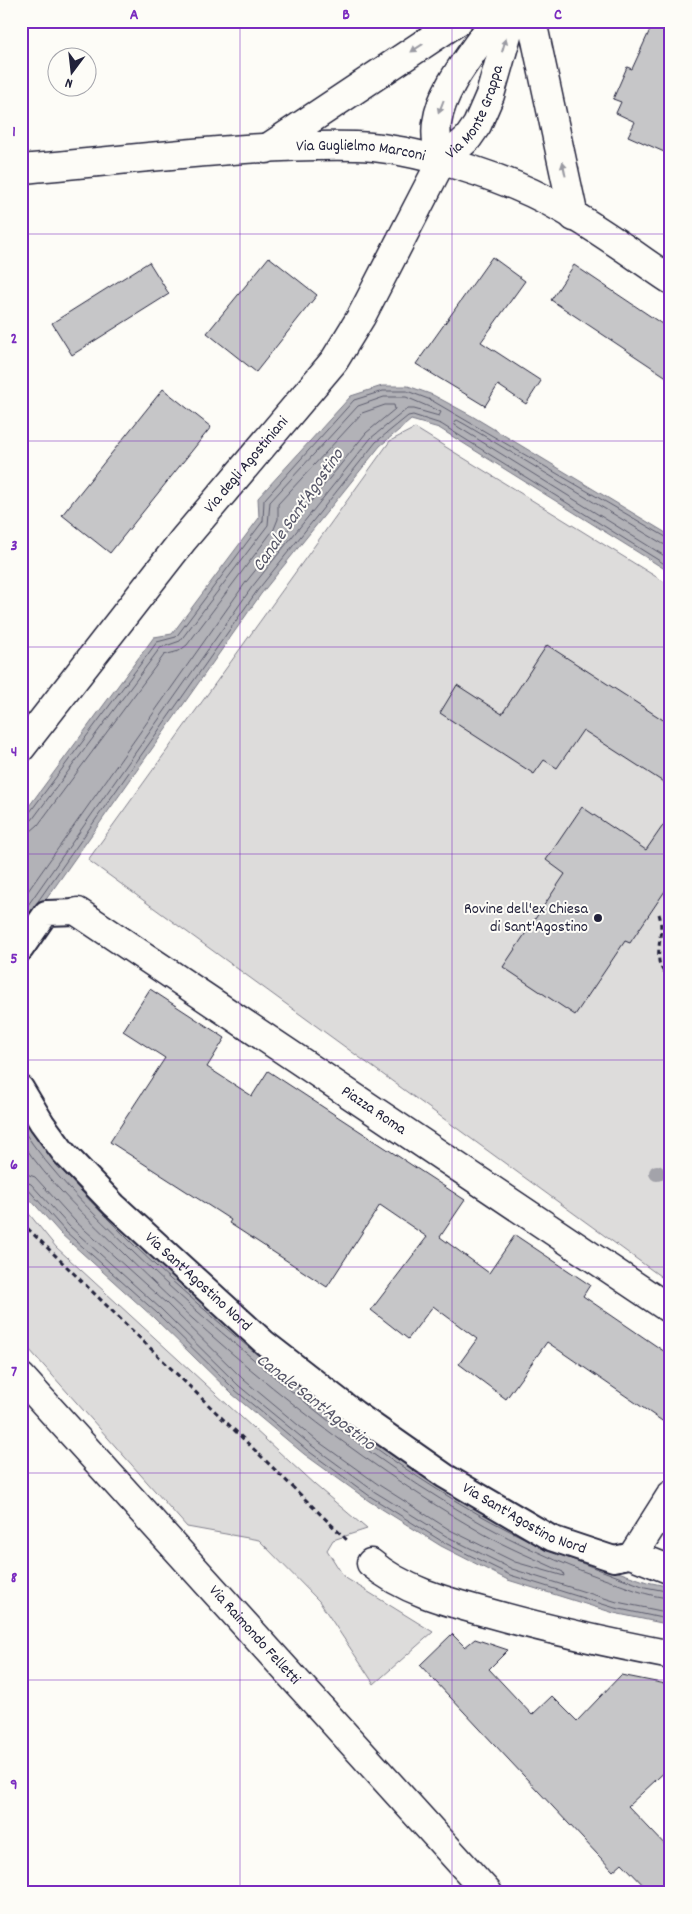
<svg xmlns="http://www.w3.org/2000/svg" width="692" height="1914" font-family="Dekko,sans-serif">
  <rect width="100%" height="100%" fill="#fdfcf7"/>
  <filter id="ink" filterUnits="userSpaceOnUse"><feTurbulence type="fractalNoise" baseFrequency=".02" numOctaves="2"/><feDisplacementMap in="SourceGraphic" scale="10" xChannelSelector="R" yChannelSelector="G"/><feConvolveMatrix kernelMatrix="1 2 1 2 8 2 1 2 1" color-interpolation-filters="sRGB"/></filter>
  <g filter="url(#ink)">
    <!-- green -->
    <g fill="#dddcdb" stroke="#807f8b">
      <path d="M415,428l256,158v698l-583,-424 302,-419z"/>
      <path d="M21,1204l35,43 259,238 52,44 -34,11 -6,10 17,27 89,55 -59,52 -55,-83 -60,-61 -72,-13 -166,-187z"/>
    </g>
    <!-- water -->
    <g fill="#b2b2b7" stroke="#787885">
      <path d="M382,386h26l25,9 39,21 199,120v37l-232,-145 -28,-8 -31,26 -119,148 -240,341v-118l133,-180 18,-3 87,-116 -1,-20 93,-102z"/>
      <path d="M21,1104l102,123 58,57 87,74 307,199 72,25 24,5v38l-57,-12 -106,-33 -67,-34 -72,-45 -65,-47 -72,-60 -79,-77 -92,-83 -40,-45z"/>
    </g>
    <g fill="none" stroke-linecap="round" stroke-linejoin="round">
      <!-- shore -->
      <g stroke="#5c5c6d" stroke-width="1">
        <path d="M671,546l-8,-2 -197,-119 -9,-5 -3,2 1,3 216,135"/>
        <path d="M21,819l6,-3 130,-174 19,-5 87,-116 1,-21 90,-100 29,-9h24l24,9 240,140"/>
        <path d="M21,825l11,-5 128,-172 20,-7 88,-116 2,-23 88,-96 26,-9h22l35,15 -2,4 -25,-7h-7l-36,29 -119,149 -231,328"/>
        <path d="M21,833l10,-2 7,-6 126,-170 15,-4 8,-6 87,-116 4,-10v-15l84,-91 23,-8h9l1,4 -29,24 -120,149 -225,319"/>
        <path d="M29,914l228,-323 119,-149 32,-26 5,-1 28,9 230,144"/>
        <path d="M21,1115c32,51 75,92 117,134 37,36 76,69 116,103 84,71 174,140 274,188"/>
        <path d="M21,1127c30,47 72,86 112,125 38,37 78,72 119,106 105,90 221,175 352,221 21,7 44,18 67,19"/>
        <path d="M21,1141c28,43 68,78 104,114 107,105 227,203 357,278 26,15 54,26 81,39l1,4 -49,-14 -65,-32 -71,-45 -63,-45 -72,-60 -78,-77 -91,-82 -40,-44 -14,-5"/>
        <path d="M21,1180l10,4 38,42 92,83 78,77 72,59 64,47 71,44 66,33 105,33 54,11"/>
        <path d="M21,1186l6,2 38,43 92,82 78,77 72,60 64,47 72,45 67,33 105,33 56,12"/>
        <path d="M558,1554l87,33 26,5"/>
      </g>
    </g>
    <!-- building -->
    <g fill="#c6c6c8" stroke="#22223b">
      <path d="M654,21h17v134l-43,-19 7,-14 -19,-9 5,-11 -8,-3 14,-32 5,2z"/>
      <path d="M269,257l48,38 -61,77 -49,-39z"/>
      <path d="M492,257l33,24 -44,61 60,39 -15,23 -28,-19 -13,21 -69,-42z"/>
      <path d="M149,262l20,32 -97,61 -20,-32z"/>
      <path d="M574,265l97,65v50l-120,-80z"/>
      <path d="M163,389l48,38 -101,126 -48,-38z"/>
      <path d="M547,645l124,80v62l-88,-57 -26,38 -13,-8 -10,14 -94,-61 17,-28 45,29z"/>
      <path d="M582,807l64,43 25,-36v68l-41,61 -5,-2 -50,74 -72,-48 62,-93 -19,-14z"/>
      <path d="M150,989l75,49 -18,29 45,29 16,-25 197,129 -25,37 49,36 26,-38 75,50 -7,11 88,60v71l-124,-85 -41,57 -47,-35 18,-25 -44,-33 -25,33 -37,-29 56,-73 -47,-32 -53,82 -98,-64 2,-3 -121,-78 55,-84 -42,-27z"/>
      <path d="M452,1634l13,13 10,-8 33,11 -19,19 43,46 20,-19 25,25 44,-46 50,10v81l-43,40 43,45v42h-20l-29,-30 -9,8 -193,-206z"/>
    </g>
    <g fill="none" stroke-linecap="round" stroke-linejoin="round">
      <!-- pedestrian casing -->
      <g stroke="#22223b" stroke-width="28">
        <g id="pedestrian">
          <path d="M21,949l25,-36 32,-1"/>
          <path id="s1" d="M21,1088l21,35 22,30 50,52 151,138 90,70 90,63 106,62 63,21 19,-4"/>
        </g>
      </g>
      <!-- minor casing -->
      <g stroke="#22223b" stroke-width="31">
        <g id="minor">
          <path d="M532,21l42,196"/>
          <path d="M266,149l192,-128"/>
          <path d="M441,162c-3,-13 -6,-26 -4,-39 5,-37 37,-71 57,-102"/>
          <path id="s2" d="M21,169c111,-9 224,-25 335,-23 48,1 116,22 160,40 56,23 106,61 155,94"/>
          <path id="s3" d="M21,748l162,-208 151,-179 27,-44 80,-155 27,-24 9,-13 13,-30 21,-74"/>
          <path id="s4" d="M78,912l593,398"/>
          <path d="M671,1495l-38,60 38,15"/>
          <path d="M371,1563c33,28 77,39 118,50 60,17 120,30 182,42"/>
        </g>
      </g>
      <!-- secondary casing -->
      <g stroke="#22223b" stroke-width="31">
        <g id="secondary">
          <path id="s5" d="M21,1377l467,516"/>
        </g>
      </g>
      <!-- path -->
      <g stroke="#22223b" stroke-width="3" stroke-dasharray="5 4" stroke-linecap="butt">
        <path d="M659,914c5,15 -2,31 0,47 1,7 8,15 12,21"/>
        <path d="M21,1222l328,320"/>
      </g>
      <!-- pedestrian -->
      <use href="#pedestrian" stroke="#fdfcf7" stroke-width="24"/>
      <!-- minor -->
      <use href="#minor" stroke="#fdfcf7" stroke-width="28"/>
      <!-- secondary -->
      <use href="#secondary" stroke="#fdfcf7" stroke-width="28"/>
    </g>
    <!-- trees -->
    <circle fill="#a3a3aa" cx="657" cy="1173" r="8"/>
    <!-- one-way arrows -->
    <defs><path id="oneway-solid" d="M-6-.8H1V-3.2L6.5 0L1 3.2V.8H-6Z" transform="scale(1.25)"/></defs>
    <g fill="#9a9aa2">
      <use href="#oneway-solid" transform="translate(504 45) rotate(-74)"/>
      <use href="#oneway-solid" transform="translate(417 48) rotate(147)"/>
      <use href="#oneway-solid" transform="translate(441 107) rotate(111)"/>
      <use href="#oneway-solid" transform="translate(564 169) rotate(-102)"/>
    </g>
  </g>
  <!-- grid -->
  <path fill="none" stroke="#7b2cbf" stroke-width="1" stroke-opacity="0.55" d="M240,21v1872M452,21v1872M21,234h650M21,441h650M21,647h650M21,854h650M21,1060h650M21,1267h650M21,1473h650M21,1680h650"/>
  <!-- markers -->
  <circle fill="#22223b" stroke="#fdfcf7" stroke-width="2" cx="598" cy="918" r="5"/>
  <g text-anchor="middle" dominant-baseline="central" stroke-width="4" stroke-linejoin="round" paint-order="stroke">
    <!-- street labels -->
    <g font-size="16" fill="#22223b" stroke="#fdfcf7">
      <text stroke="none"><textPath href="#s3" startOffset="786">Via Monte Grappa</textPath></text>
      <text stroke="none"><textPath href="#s2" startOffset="341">Via Guglielmo Marconi</textPath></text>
      <text stroke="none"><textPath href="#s3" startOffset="362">Via degli Agostiniani</textPath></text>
      <text stroke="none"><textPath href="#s4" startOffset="356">Piazza Roma</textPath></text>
      <text stroke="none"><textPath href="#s1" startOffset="264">Via Sant'Agostino Nord</textPath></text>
      <text stroke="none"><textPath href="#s1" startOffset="669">Via Sant'Agostino Nord</textPath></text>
      <text stroke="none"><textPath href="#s5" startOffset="348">Via Raimondo Felletti</textPath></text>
    </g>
    <!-- poi labels -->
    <g font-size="16" fill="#22223b" stroke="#fdfcf7" text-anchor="end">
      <text x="588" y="909">Rovine dell'ex Chiesa<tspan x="588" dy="18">di Sant'Agostino</tspan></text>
    </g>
    <!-- water labels -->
    <g font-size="18" font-style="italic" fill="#545466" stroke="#fdfcf7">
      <text transform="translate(299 511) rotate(-55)">Canale Sant'Agostino</text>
      <text transform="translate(315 1403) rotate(38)">Canale Sant'Agostino</text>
    </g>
  </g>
  <!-- margin -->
  <rect width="692" height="1914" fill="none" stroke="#fdfcf7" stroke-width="55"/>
  <!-- north arrow -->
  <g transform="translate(72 72) rotate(195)"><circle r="24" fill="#fdfcf7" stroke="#a5a5ac"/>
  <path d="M0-4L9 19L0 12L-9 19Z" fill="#22223b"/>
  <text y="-8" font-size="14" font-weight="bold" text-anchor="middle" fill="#22223b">N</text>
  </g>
  <rect x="28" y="28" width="636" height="1858" fill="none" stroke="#7b2cbf" stroke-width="2"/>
  <g font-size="16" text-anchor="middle" font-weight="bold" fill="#7b2cbf">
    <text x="134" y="19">A</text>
    <text x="346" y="19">B</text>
    <text x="558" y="19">C</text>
    <text x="14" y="136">1</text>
    <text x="14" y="343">2</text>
    <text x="14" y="550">3</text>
    <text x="14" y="756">4</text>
    <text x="14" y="963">5</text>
    <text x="14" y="1169">6</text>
    <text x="14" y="1376">7</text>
    <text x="14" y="1582">8</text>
    <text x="14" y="1789">9</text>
  </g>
</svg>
